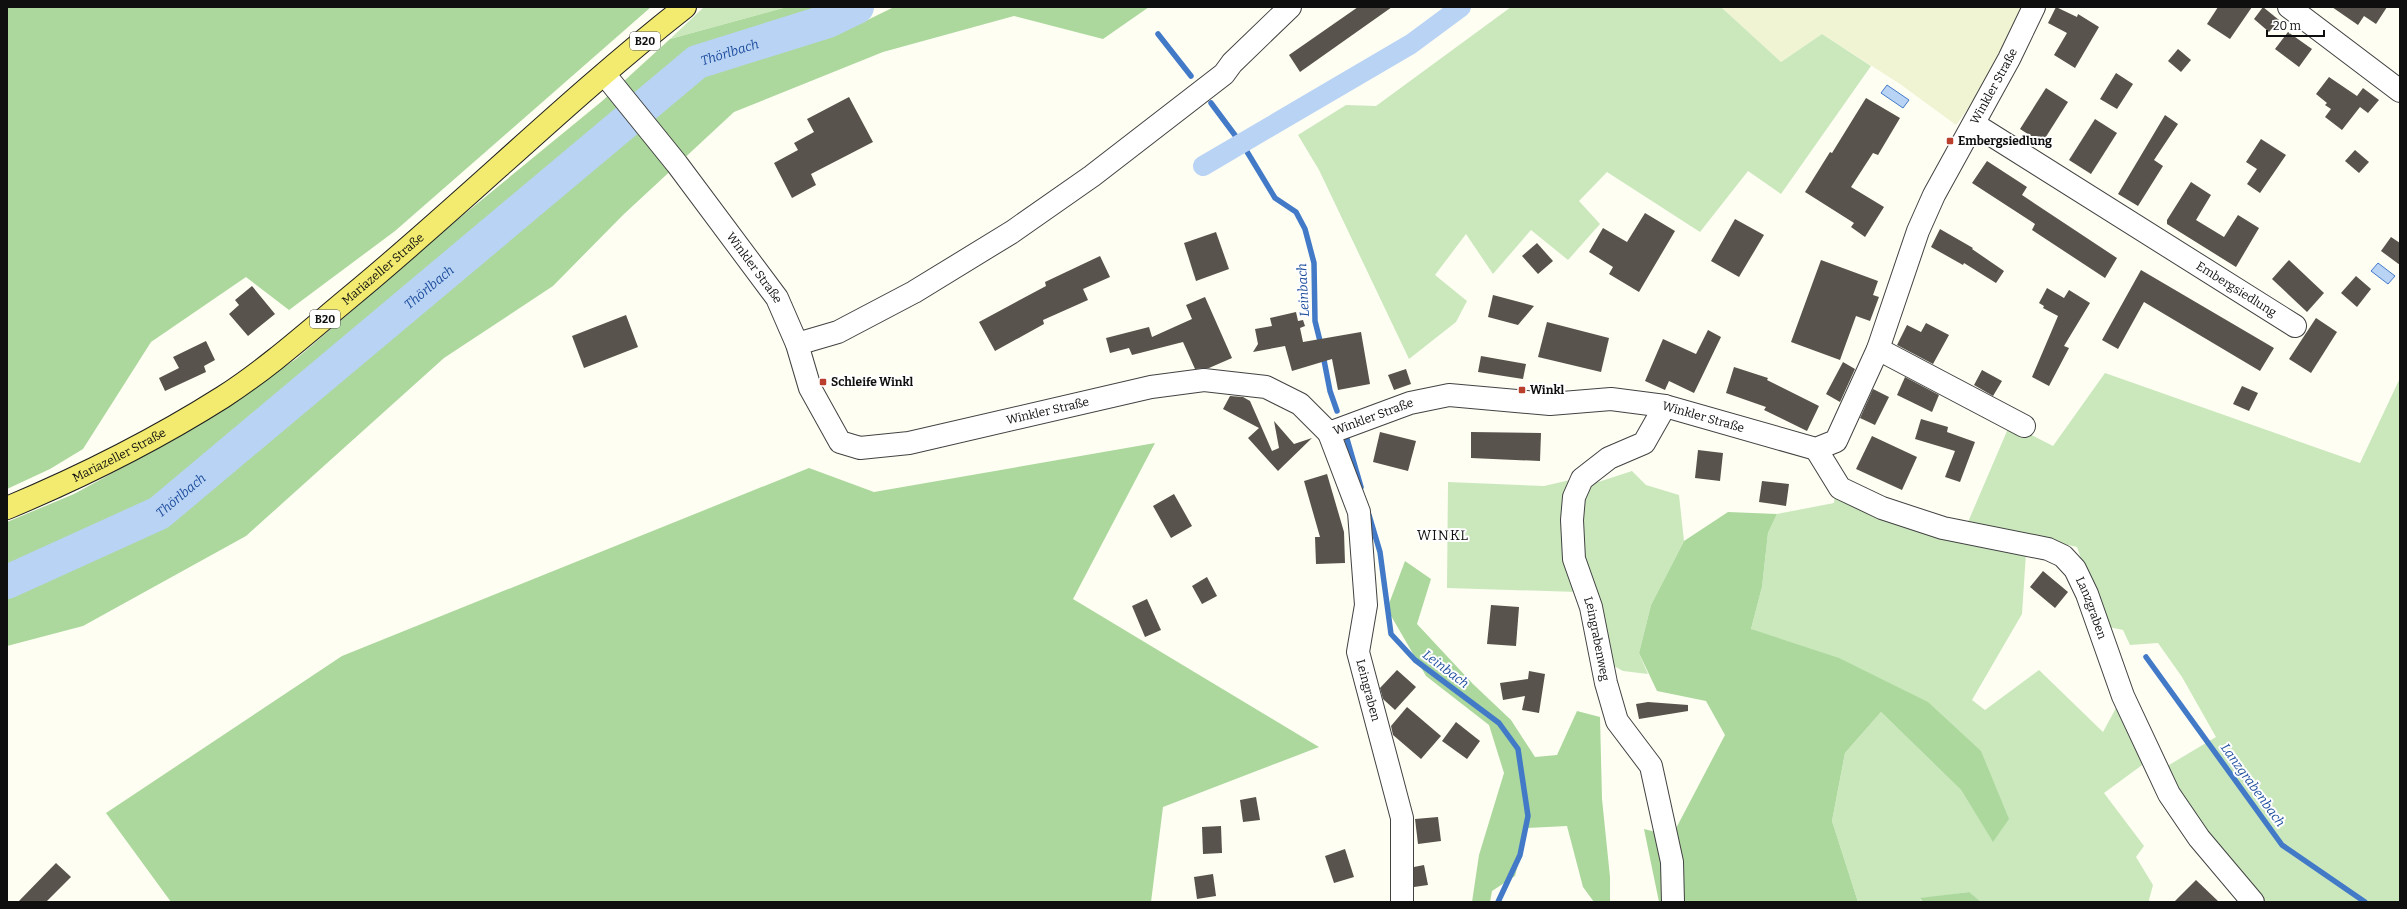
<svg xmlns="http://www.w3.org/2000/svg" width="2407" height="909" font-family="Bitter,serif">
  <rect width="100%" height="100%" fill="#fefef3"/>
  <!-- farmland -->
  <path fill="#f0f4d3" d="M1721,7h306l-54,95 -17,23 -56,-41 -78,-50 -41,28z"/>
  <!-- green -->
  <g fill="#cbe8bd">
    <path d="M704,7h83l-117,32z"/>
    <path d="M1511,7h210l60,55 41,-28 49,32 -90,128 -33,-23 -48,61 -93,-60 -28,29 21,23 -32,36 -37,-30 -38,44 -27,-40 -31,41 32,26 -11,21 -47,37 -90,-189 -21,-35 48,-30 30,1z"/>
    <path d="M2105,373l255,90 40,-85v524h-139l-50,-58 -47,-76 52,-31 -34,-60 -24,-34 -28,2 -7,-15 -19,-4 -27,-79 -109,-25 42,-98 43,22z"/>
    <path d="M1632,471l14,14 33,10 5,46 -33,64 -12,48 9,21 -25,-3 -13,-7 -30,-113 6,-65z"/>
    <path d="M1570,480l7,112 -130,-4 1,-106 96,4z"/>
    <path d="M1835,493l191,60 -4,61 -50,86 13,10 54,-40 64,62 14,-26 32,54 -45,33 40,53 -8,11 17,28 -4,15 1,2h-169l-13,-10 -48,7 3,3h-65l-26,-81 13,-68 36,-41 80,78 32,51 -12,-90 -230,-122 11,-42 6,-54 9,-19 57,-11z"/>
  </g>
  <!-- forest -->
  <g fill="#acd89d">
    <path d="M7,7h644l-256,224 -106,79 -43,-33 -95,65 -68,107 -33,20 -43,20z"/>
    <path d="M787,7h44l-138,50 -94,74 -418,348 -85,58 -89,38v-53l67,-28 112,-61 110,-74 160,-138 145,-119 69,-63z"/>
    <path d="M894,7h255l-46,32 -89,-23 -131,36 -149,60 -111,103 -70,71 -109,72 -198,178 -163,90 -76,20v-52l133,-59 80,-56 487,-411 132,-34z"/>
    <path d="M1155,443l-82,156 246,148 -156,60 -12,95h-980l-65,-89 236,-157 467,-188 65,24z"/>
    <path d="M1728,512l49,2 -9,19 -6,54 -11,42 88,29 89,44 53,49 28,68 -16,23 -32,-52 -80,-78 -36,41 -13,68 26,81h-199l-15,-73 28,7 53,-101 -19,-34 -49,-10 -18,-38 12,-48 33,-64z"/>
    <path d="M1405,561l26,18 -14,45 56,60 38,36 24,37 22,-2 20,-44 23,6 2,82 8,78v25h-16l-11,-15 -16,-61 -40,2 -12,48 -23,15 -2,11h-18l7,-47 25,-82 -15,-48 -63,-49 -39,-67z"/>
    <path d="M1969,892l12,10h-58l-3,-4z"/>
  </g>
  <!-- water -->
  <g fill="#b9d3f4" stroke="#437ac8">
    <path d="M1887,85l22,15 -6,8 -22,-15z"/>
    <path d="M2378,263l17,13 -7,8 -17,-13z"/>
  </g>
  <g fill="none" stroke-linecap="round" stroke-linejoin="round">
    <!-- stream -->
    <g stroke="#437ac8" stroke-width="5.5">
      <path d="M1158,34l33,42"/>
      <path d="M1211,103l35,47 29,48 21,14 9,17 9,34 1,58 6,24"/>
      <path d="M1323,355l7,36 7,20"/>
      <path d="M1347,439l14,48"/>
      <path d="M1369,515l11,37 11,82 24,26 84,63 19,26 10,67 -8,39 -22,47"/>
      <path d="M2146,657l136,188 83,57"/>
    </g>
    <!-- canal -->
    <path stroke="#b9d3f4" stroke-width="20" d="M1203,166l208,-122 50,-37"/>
    <!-- river -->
    <path stroke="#b9d3f4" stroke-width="34" id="s1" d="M7,582l152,-69 538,-451 131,-41 29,-14"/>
  </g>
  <!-- building -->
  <g fill="#58534c">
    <path d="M1358,7h34l-92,65 -11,-17z"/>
    <path d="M2056,7l21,10 1,-3 21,13 -24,41 -21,-13 13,-22 -19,-10z"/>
    <path d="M2218,7h34l-22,32 -23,-15z"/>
    <path d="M2263,7l16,13 -10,12 -15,-13z"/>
    <path d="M2332,7h55l-11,17 -12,-8 -6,9z"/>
    <path d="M2288,32l24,17 -13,18 -24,-18z"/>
    <path d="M2178,49l13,11 -10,12 -13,-11z"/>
    <path d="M2116,73l17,11 -16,25 -17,-10z"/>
    <path d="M2329,77l28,19 6,-8 16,12 -11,13 -8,-6 -18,23 -17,-13 6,-8 -6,-4 2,-2 -11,-9z"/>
    <path d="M2046,88l22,14 -26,41 -22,-14z"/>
    <path d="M849,97l24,45 -62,32 5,11 -24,13 -18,-35 24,-13 -4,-7 20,-11 -7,-13z"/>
    <path d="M1866,98l34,20 -22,37 -5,-2 -22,34 33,20 -19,30 -14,-10 3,-4 -49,-31 25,-40 2,1z"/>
    <path d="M2165,115l13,9 -24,36 9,6 -25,40 -20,-12z"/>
    <path d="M2095,119l22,14 -26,41 -22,-14z"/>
    <path d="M2261,139l25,16 -26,38 -13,-9 10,-15 -11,-7z"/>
    <path d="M2355,150l14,12 -10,11 -14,-12z"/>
    <path d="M1987,161l40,26 -5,8 95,63 -12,20 -73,-48 3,-6 -63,-41z"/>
    <path d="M2191,182l20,13 -15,25 28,17 14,-22 21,13 -23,39 -69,-43v-4z"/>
    <path d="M1645,213l30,18 -36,61 -30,-18 4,-7 -24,-15 14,-24 24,14z"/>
    <path d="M1735,219l29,16 -25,42 -28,-16z"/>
    <path d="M1940,229l33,19 -1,1 32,22 -8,12 -32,-20 -1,2 -32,-18z"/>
    <path d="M1216,232l13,37 -33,12 -12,-38z"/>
    <path d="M2391,237l9,6v22l-19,-14z"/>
    <path d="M1537,243l16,18 -15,13 -16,-18z"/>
    <path d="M1100,256l10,21 -27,12 5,11 -45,20 1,4 -49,27 -16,-29 67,-36 -1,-4z"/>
    <path d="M1821,260l57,21 -5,14 6,2 -9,24 -14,-5 -16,44 -49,-18z"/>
    <path d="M2289,260l35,33 -17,19 -35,-33z"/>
    <path d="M2141,270l133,78 -14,23 -116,-69 -26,47 -16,-9z"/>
    <path d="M2356,276l15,13 -14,18 -16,-14z"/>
    <path d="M252,286l23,28 -27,22 -19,-22 10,-9 -4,-5z"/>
    <path d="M2047,288l17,10 5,-8 21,13 -26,43 5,2 -20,38 -17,-9 26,-61 -15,-8 1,-2 -5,-3z"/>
    <path d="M1493,295l41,11 -16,19 -30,-8z"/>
    <path d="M1205,297l27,61 -23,10 -14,1 -12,-27 -51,13 -3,-7 -19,5 -4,-15 43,-11 3,10 40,-18 -6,-14z"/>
    <path d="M1296,312l2,9 5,-1 2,6 -5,2 3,14 58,-10 9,52 -32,6 -6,-31 -40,12 -7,-25 -32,6 5,-8 -3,-15 17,-3 -2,-8z"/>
    <path d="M626,315l12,32 -54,21 -12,-32z"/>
    <path d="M2316,318l21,14 -26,41 -22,-14z"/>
    <path d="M1547,322l62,16 -8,34 -63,-15z"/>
    <path d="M1926,323l23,12 -16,29 -36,-19 10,-20 14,7z"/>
    <path d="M1708,330l13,7 -27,56 -25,-12 -4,9 -20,-9 18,-42 33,15z"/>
    <path d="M206,341l9,19 -11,6 2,6 -41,19 -6,-13 20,-10 -6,-11z"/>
    <path d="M1481,356l45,8 -3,15 -45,-7z"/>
    <path d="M1843,362l12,7 -15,33 -14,-8z"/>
    <path d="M1734,367l34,11 -1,2 52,26 -12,25 -43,-21 2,-3 -40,-14z"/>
    <path d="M1406,369l5,15 -17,6 -6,-15z"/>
    <path d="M1982,370l20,11 -9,15 -19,-11z"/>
    <path d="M1905,377l34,18 -7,17 -35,-17z"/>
    <path d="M2242,386l16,7 -9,18 -16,-7z"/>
    <path d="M1873,389l16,8 -14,28 -15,-7z"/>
    <path d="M1230,396l13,1 7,4 22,50 7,-3 -5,-27 20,23 18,-6 -34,33 -30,-33 11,-10 -36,-19z"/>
    <path d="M1921,419l27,8 -1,5 28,10 -15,40 -15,-5 10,-26 -40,-12z"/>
    <path d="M1380,432l36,9 -8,30 -35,-9z"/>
    <path d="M1471,432l70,1 -1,28 -69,-3z"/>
    <path d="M1872,436l45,21 -15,33 -46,-21z"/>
    <path d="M1698,450l25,3 -3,28 -25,-3z"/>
    <path d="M1327,474l17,58 1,31 -29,1 -1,-27h5l-16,-56z"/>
    <path d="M1762,481l27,3 -3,22 -27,-4z"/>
    <path d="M1174,494l18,32 -21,12 -18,-32z"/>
    <path d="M2043,571l25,21 -13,16 -25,-21z"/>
    <path d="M1207,577l10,19 -15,8 -10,-18z"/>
    <path d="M1147,599l14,31 -16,7 -13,-31z"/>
    <path d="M1491,605l28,2 -3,39 -29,-2z"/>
    <path d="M1397,670l19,17 -21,23 -12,-11 -3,-11z"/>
    <path d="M1529,671l16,3 -6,39 -17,-3 3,-14 -22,4 -3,-17 28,-4z"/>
    <path d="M1648,702l40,3v6l-49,8 -3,-15z"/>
    <path d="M1407,707l34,29 -20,23 -28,-24 -2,-9z"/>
    <path d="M1456,722l24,19 -13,18 -25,-18z"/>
    <path d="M1256,797l4,23 -17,2 -3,-22z"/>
    <path d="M1438,817l3,24 -23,3 -3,-25z"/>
    <path d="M1221,826l1,27 -19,1 -1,-27z"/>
    <path d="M1345,849l9,28 -20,6 -9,-27z"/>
    <path d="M56,863l15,14 -25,25h-28z"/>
    <path d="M1424,865l4,20 -14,2v-20z"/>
    <path d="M1213,874l3,22 -19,3 -3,-22z"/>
    <path d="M2196,880l23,22h-45z"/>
  </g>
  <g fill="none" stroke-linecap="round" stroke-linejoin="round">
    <!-- minor casing -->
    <g stroke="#424242" stroke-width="24">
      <g id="minor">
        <path d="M2289,7l111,84"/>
        <path id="s2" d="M605,75l72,89 100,134 20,46 13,44 30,54 20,6 49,-5 242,-56 53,-7 62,7 34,17 29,29 81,-30 39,-8 101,9 61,-5 54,7 151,43 20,-8 42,-92 40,-118 16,-36 75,-136 25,-52"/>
        <path id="s3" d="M1974,124l321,202"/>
        <path d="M797,344l41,-12 76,-40 98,-60 80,-56 132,-102 8,-11 58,-56"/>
        <path d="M1878,349l146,77"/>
        <path id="s4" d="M1665,406l-21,37 -35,15 -27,21 -8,18 -2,23 2,39 17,48 15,76 11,38 34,45 21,96 1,40"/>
        <path id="s5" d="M1329,433l30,79 7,93 -8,47 44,166v84"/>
        <path id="s6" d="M1816,449l24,39 42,20 61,20 105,21 15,7 12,13 12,25 36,102 46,98 30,44 54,64"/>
      </g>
    </g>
    <!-- major casing -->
    <g stroke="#202020" stroke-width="24">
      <g id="major">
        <path id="s7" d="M7,508c74,-31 148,-68 216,-111 45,-29 86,-66 127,-100 114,-94 219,-199 335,-290"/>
      </g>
    </g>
    <!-- minor -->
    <use href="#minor" stroke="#fff" stroke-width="22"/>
    <!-- major -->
    <use href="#major" stroke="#f2eb6f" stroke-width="22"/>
  </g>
  <!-- markers -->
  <g fill="#ba402d" stroke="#fff" stroke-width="1.5">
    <rect x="1946" y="137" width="8" height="8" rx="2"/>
    <rect x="819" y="378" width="8" height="8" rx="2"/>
    <rect x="1518" y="386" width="8" height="8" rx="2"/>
  </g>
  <g text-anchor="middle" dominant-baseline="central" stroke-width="4" stroke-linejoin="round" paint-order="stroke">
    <!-- shield labels -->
    <g fill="#fff" stroke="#575757" stroke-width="1">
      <rect x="630" y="32" width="30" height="18" rx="3"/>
      <rect x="310" y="310" width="30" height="18" rx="3"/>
    </g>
    <g font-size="11" font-weight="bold" fill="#0f0f0f">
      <text x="645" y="41">B20</text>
      <text x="325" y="319">B20</text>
    </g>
    <!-- street labels -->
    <g font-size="12" fill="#0f0f0f" stroke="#fff">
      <text stroke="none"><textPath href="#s2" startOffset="1864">Winkler Straße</textPath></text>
      <text stroke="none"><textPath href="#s7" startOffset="448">Mariazeller Straße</textPath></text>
      <text stroke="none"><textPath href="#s2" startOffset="244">Winkler Straße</textPath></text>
      <text stroke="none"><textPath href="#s3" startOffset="310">Embergsiedlung</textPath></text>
      <text stroke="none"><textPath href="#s2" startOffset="652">Winkler Straße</textPath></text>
      <text stroke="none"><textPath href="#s2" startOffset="1000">Winkler Straße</textPath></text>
      <text stroke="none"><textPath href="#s2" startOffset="1336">Winkler Straße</textPath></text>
      <text stroke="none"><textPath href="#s7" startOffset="124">Mariazeller Straße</textPath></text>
      <text stroke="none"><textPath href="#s6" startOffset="340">Lanzgraben</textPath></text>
      <text stroke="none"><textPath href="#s4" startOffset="280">Leingrabenweg</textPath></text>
      <text stroke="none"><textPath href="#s5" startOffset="265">Leingraben</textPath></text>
    </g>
    <!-- poi labels -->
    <g font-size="12" font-weight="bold" fill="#0f0f0f" stroke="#fff" text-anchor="start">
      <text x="1958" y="141">Embergsiedlung</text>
      <text x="831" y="382">Schleife Winkl</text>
      <text x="1530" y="390">Winkl</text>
    </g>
    <!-- water labels -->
    <g font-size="13" font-style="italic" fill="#1d4d9d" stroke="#fff">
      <text stroke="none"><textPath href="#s1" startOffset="903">Thörlbach</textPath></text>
      <text stroke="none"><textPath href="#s1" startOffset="519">Thörlbach</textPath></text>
      <text transform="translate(1303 290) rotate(-93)">Leinbach</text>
      <text stroke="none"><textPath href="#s1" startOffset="195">Thörlbach</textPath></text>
      <text transform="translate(1446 669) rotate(37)">Leinbach</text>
      <text transform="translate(2253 785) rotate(54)">Lanzgrabenbach</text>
    </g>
    <!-- quarter labels -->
    <g font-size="14" letter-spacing="1" fill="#0f0f0f" stroke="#fff">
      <text x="1443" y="535">WINKL</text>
    </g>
  </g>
  <!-- border -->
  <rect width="2407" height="909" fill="none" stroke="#0f0f0f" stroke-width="16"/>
  <!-- scale -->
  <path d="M2267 30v6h57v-6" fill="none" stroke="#0f0f0f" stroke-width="2"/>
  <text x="2273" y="30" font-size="12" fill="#0f0f0f" stroke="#ffffff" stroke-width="3" paint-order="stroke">20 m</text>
</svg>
